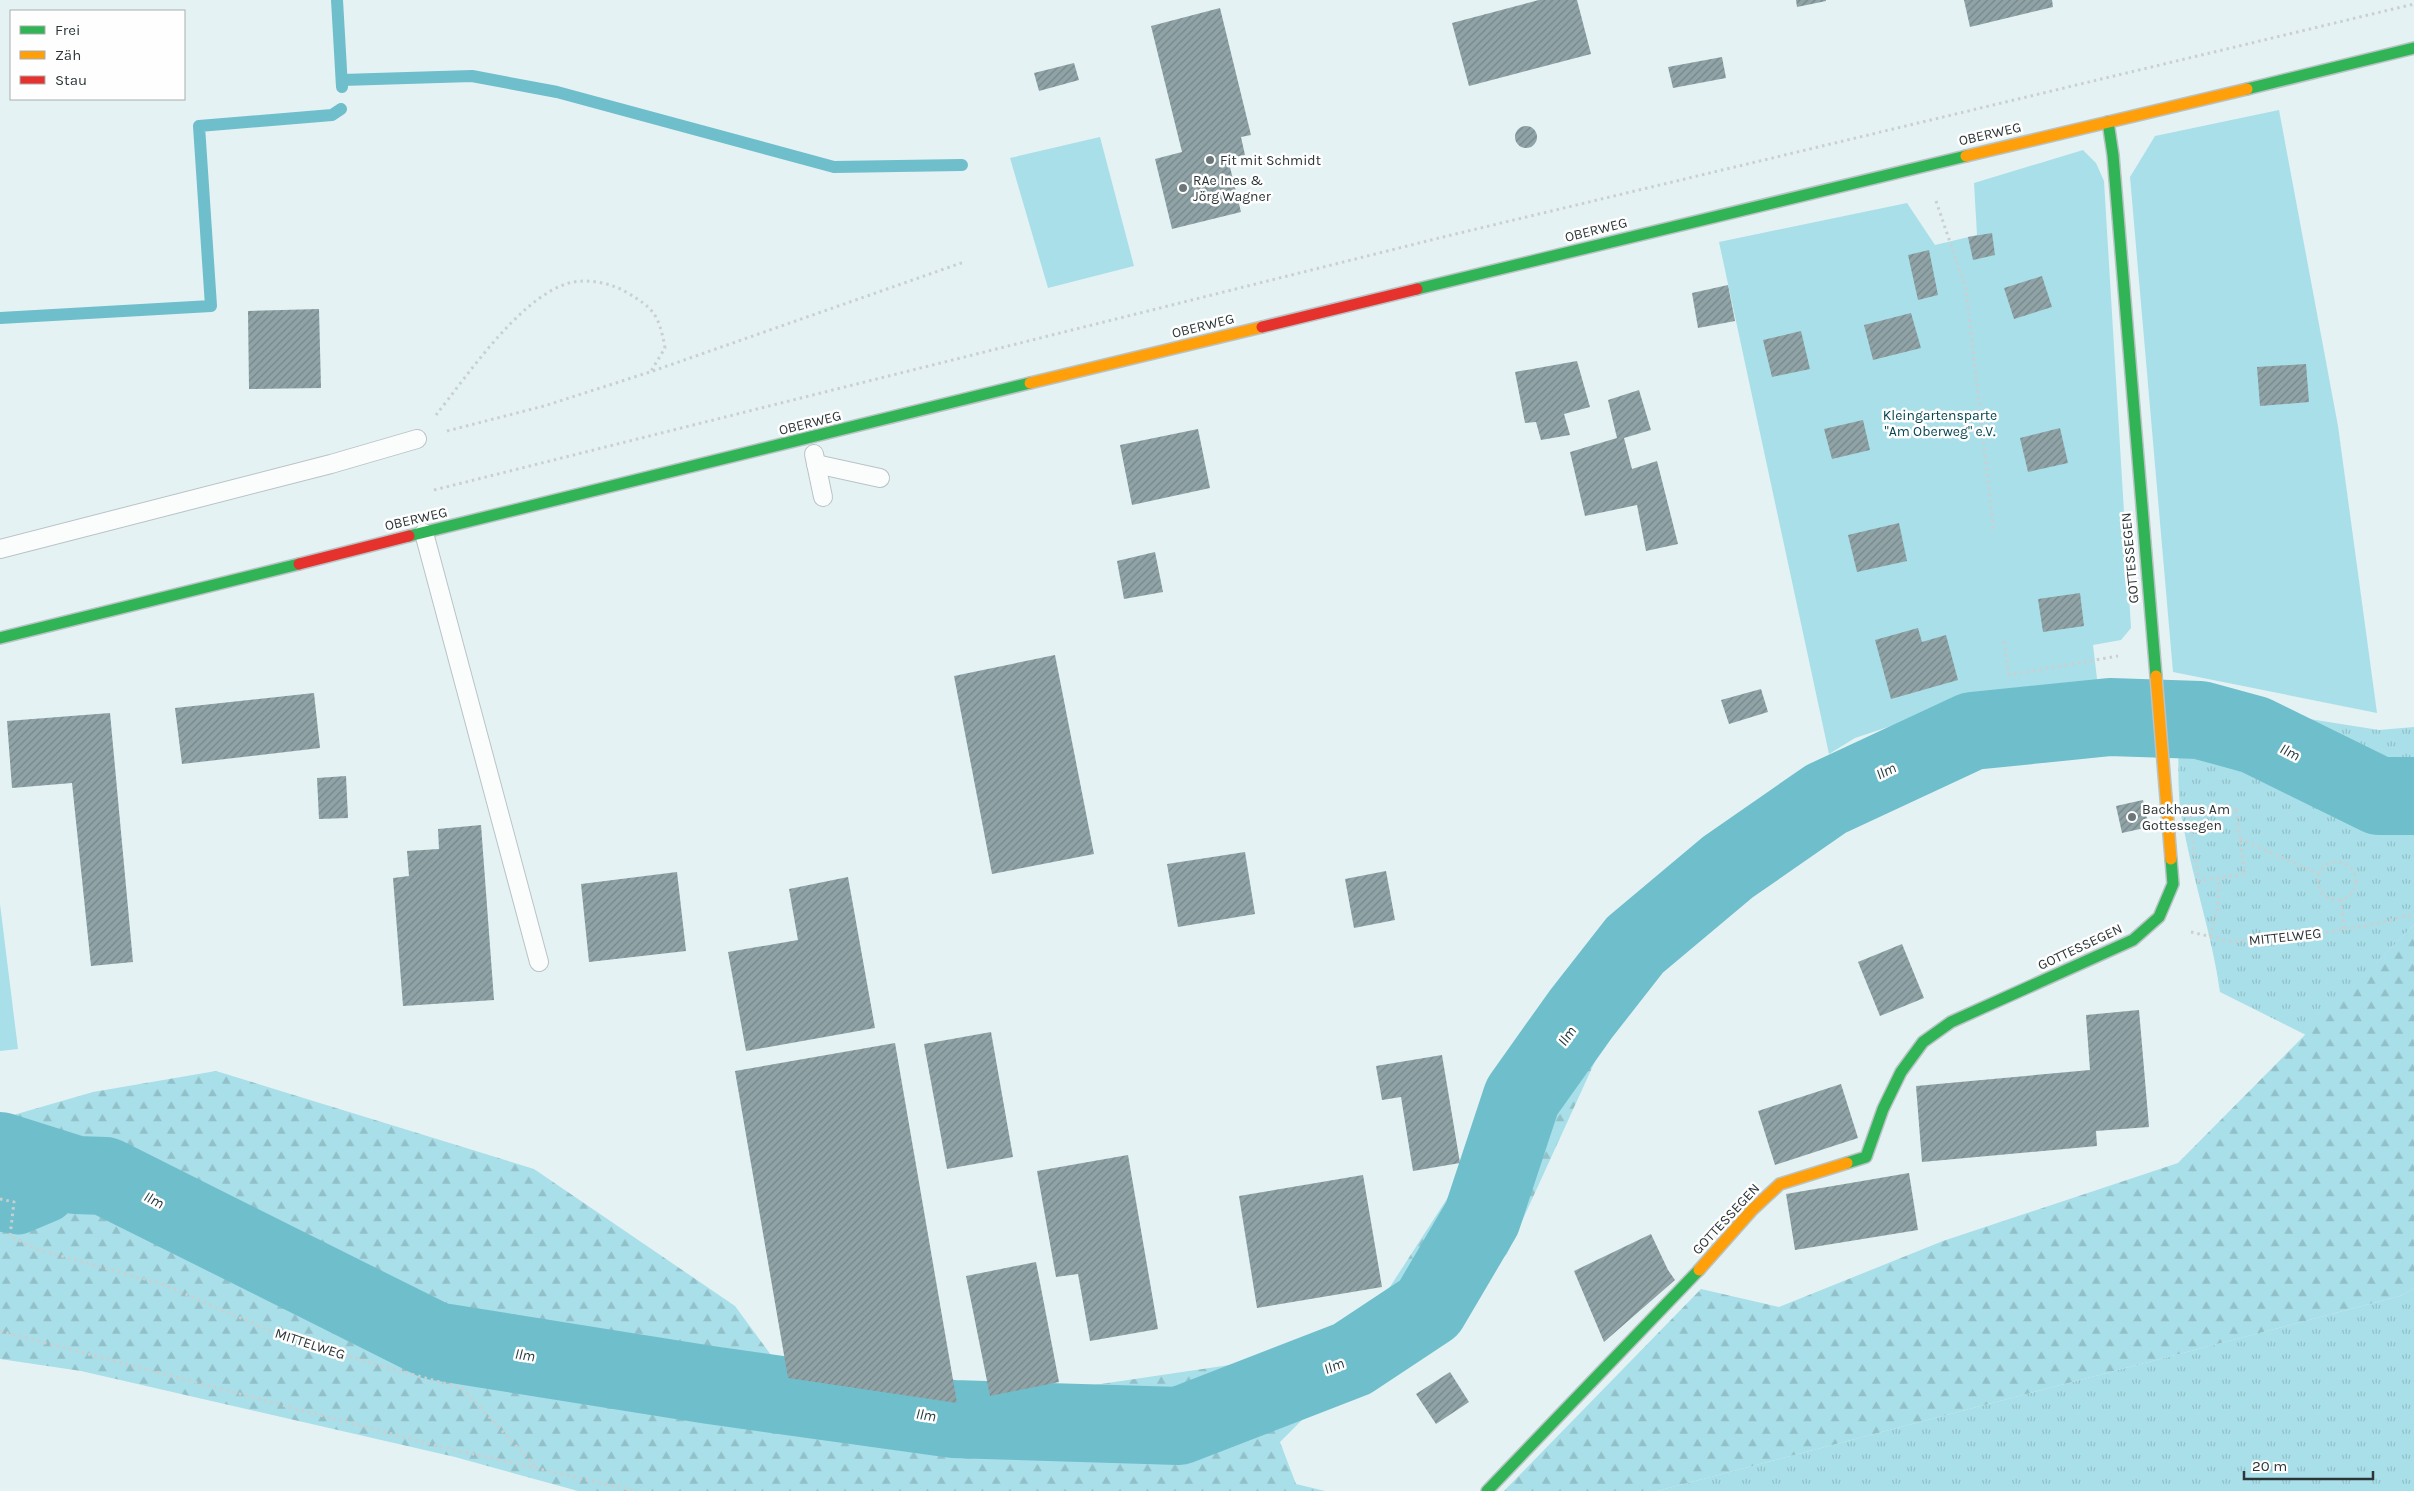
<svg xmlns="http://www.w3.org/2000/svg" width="2414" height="1491" font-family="Karla,sans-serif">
  <defs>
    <pattern id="grass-tufts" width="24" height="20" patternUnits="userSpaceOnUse" patternTransform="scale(1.25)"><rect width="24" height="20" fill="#a9dfe9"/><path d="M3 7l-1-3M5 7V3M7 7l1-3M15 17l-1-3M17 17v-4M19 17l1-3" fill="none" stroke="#92c0c8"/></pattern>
    <pattern id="forest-firs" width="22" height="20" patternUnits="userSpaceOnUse" patternTransform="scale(1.25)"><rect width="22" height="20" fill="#a9dfe9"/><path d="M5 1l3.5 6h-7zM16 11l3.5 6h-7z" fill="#92c0c8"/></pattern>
    <pattern id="building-hatch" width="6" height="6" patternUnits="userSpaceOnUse" patternTransform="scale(1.25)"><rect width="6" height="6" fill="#90a4a7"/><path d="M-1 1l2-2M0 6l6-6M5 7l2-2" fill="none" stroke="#768689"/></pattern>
  </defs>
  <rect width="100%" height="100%" fill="#e4f2f4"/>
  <!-- grass -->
  <g fill="url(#grass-tufts)">
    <path d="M2182,699l197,31 35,-3v198l-108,110 -86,-43c-8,-58 -28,-114 -38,-173 -5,-25 -3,-54 -4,-80l71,27 -58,-24z"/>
    <path d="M2414,1288v203h-757l743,-195z"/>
  </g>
  <!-- forest -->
  <g fill="url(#forest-firs)">
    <path d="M2414,925v363l-14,8 -743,195h-153l197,-202 78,18 164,-66 235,-78z"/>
    <path d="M1608,1033l-101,221 -134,131 -59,23 -34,34 16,42 29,7h-747l-123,-34 -374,-86 -81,-12v-244l10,1 83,-24 123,-21 318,98 201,137 53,72 169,25 22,-1 372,-55 171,-264z"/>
  </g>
  <!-- green -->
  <g fill="#a9dfe9">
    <path d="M2279,110l59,316 39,287 -204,-41 -43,-495 25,-41z"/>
    <path d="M1100,137l34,129 -86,22 -38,-130z"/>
    <path d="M2083,150l13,13 8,18 27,447 -10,12 -28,5 5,42 -102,4 -141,47 -26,16 -110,-512 188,-39 28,42 42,-10 -3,-52z"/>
    <path d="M0,904l18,145 -18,2z"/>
  </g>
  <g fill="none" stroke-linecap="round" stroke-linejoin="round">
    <!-- stream -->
    <g stroke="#6fbecb" stroke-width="12">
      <path d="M337,0l5,87"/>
      <path d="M342,80l130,-4 85,16 277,75 128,-2"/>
      <path d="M0,318l211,-12 -12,-180 133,-11 9,-6"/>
    </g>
    <!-- canal -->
    <path stroke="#6fbecb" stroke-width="45" d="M0,1209l19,3 31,-13 26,-24"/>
    <!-- river -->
    <path stroke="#6fbecb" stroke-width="78" d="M0,1151l76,24 29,1 330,165 275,44 243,34 226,7 173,-67 77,-51 53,-90 40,-121 59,-83 54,-69 93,-78 98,-68 146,-68 138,-14 90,3 55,15 124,61h35"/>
  </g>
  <!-- building -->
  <g fill="url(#building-hatch)">
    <path d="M1539,0h38l14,54 -122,32 -17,-63z"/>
    <path d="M1796,0h30v1l-29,6z"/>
    <path d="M1964,0h88l1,7 -83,20z"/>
    <path d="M1220,8l31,127 -10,2 4,18 -17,4 13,53 -69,17 -17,-70 27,-7 -31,-126z"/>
    <path d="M1722,57l4,21 -53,10 -5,-21z"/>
    <path d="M1074,63l5,17 -40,11 -5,-18z"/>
    <circle cx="1526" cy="137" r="11"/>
    <path d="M1992,233l3,22 -22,5 -5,-23z"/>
    <path d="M1929,250l9,45 -20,5 -10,-45z"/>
    <path d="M2042,276l10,31 -38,12 -10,-31z"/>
    <path d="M1728,285l7,36 -37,7 -6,-35z"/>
    <path d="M319,309l2,79 -72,1 -1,-78z"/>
    <path d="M1911,313l10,35 -48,12 -9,-35z"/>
    <path d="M1801,331l9,38 -38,8 -9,-37z"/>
    <path d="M1577,361l13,46 -26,7 6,21 -29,5 -5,-18 -11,1 -10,-51z"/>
    <path d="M2306,364l3,38 -49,4 -3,-39z"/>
    <path d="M1639,390l12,40 -27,8 8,31 25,-8 21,83 -32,7 -9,-46 -52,11 -15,-64 47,-14 -9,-38z"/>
    <path d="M1863,420l7,30 -38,9 -8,-30z"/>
    <path d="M2060,428l8,35 -40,9 -8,-34z"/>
    <path d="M1198,429l12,59 -78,17 -12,-60z"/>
    <path d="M1899,523l8,38 -50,11 -9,-37z"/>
    <path d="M1155,552l8,40 -39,7 -7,-38z"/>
    <path d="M2080,593l4,33 -41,6 -5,-33z"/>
    <path d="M1918,628l4,14 24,-7 12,45 -67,19 -16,-59z"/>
    <path d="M1055,655l39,199 -102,20 -38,-198z"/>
    <path d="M1761,689l7,23 -39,12 -8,-24z"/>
    <path d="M314,693l6,55 -138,16 -7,-56z"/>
    <path d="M110,713l23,249 -42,4 -19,-183 -60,5 -5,-67z"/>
    <path d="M346,776l2,42 -29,1 -2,-41z"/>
    <path d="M2143,800l6,27 -27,6 -6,-27z"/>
    <path d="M481,825l13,175 -91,6 -10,-128 16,-2 -2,-25 32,-2 -1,-20z"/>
    <path d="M1245,852l10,62 -77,13 -11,-63z"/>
    <path d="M1386,871l9,49 -41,8 -9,-49z"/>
    <path d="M677,872l9,79 -97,11 -8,-78z"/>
    <path d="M848,877l27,151 -129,23 -18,-99 70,-12 -9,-51z"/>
    <path d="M1902,944l22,54 -44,18 -22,-54z"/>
    <path d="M2139,1010l10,117 -53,4 1,15 -175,16 -6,-76 174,-16 -4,-55z"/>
    <path d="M991,1032l22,125 -66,12 -23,-125z"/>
    <path d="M895,1043l62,360 -169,-25 -53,-307z"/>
    <path d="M1442,1055l18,108 -47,8 -12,-74 -19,3 -6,-34z"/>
    <path d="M1841,1084l17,54 -83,27 -17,-54z"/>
    <path d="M1128,1155l30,174 -68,12 -12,-67 -22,3 -19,-106z"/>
    <path d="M1909,1173l9,57 -123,20 -9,-56z"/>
    <path d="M1363,1175l19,112 -125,21 -18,-112z"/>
    <path d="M1651,1234l17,36 7,10 -71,62 -30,-71z"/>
    <path d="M1036,1262l23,120 -69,14 -24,-120z"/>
    <path d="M1450,1372l19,30 -33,22 -20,-30z"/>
  </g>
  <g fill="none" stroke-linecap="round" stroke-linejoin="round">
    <!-- lane casing -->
    <g stroke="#b9c3c5" stroke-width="20">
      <g id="lane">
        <path d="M814,454l9,43"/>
        <path d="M816,464l64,14"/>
        <path d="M424,533l115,429"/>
        <path d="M0,549l331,-85 86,-25"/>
      </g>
    </g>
    <!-- fast casing -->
    <g stroke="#b9c3c5" stroke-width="14">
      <g id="fast">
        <path d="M2247,89l167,-41"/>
        <path d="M2108,122l5,33 43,521"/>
        <path d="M1417,289l549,-133"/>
        <path d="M409,536l621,-153"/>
        <path d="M0,638l299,-74"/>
        <path d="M1847,1163l19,-6 17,-48 18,-37 22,-30 28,-20 182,-82 26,-23 14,-33 -2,-25"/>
        <path d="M1487,1491l212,-221"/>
      </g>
    </g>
    <!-- slow casing -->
    <g stroke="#b9c3c5" stroke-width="14">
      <g id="slow">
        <path d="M1966,156l281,-67"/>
        <path d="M1030,383l232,-56"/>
        <path d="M2156,676l15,183"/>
        <path d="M1699,1270l53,-60 28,-26 67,-21"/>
      </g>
    </g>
    <!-- jam casing -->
    <g stroke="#b9c3c5" stroke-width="14">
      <g id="jam">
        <path d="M1262,327l155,-38"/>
        <path d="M299,564l110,-28"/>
      </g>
    </g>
    <!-- path -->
    <g stroke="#cad0d1" stroke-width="3" stroke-dasharray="2.5 4" stroke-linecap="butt">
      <path d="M1936,201l30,88 28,244"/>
      <path d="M436,415c31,-39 80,-112 127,-130 19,-8 46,-3 63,7 28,16 33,23 39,56l-14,23"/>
      <path d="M447,431l97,-25 106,-34 314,-110"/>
      <path d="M434,490l1009,-253 971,-233"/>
      <path d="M2004,641l5,34 109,-19"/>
      <path d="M2236,810l9,64 -46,7 -10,-64z"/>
      <path d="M2240,839l79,35"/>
      <circle cx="2337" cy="881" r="19"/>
      <path d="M2341,900l3,30"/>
      <path d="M2191,932l42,10 72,-6 70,-12 39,-10"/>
      <path d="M2210,936l8,-28 1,-30"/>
      <path d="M0,1199l14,3 -4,34 26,13 126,35 111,48 98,31 91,25 75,80"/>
      <path d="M0,1331l438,115 198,45"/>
    </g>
    <!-- lane -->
    <use href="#lane" stroke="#fbfdfd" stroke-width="18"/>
    <!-- fast -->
    <use href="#fast" stroke="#30b455" stroke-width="11"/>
    <!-- slow -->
    <use href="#slow" stroke="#ff9f0a" stroke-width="11"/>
    <!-- jam -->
    <use href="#jam" stroke="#e5322d" stroke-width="11"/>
  </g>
  <!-- markers -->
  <g fill="#6c7779" stroke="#fefefe" stroke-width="2">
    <circle cx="1210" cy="160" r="5"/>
    <circle cx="1183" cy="188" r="5"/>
    <circle cx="2132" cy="817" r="5"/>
  </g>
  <g text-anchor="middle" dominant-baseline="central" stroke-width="5" stroke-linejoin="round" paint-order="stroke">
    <!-- street labels -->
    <g font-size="14" fill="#2c3537" stroke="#fefefe">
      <text transform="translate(1990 134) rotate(-13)">OBERWEG</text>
      <text transform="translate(1596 230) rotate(-14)">OBERWEG</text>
      <text transform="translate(1203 326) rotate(-14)">OBERWEG</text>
      <text transform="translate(810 423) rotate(-14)">OBERWEG</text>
      <text transform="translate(416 519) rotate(-13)">OBERWEG</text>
      <text transform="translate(2130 558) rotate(-95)">GOTTESSEGEN</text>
      <text transform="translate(2285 937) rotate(-6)">MITTELWEG</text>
      <text transform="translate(2080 947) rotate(-25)">GOTTESSEGEN</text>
      <text transform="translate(1726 1219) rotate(-47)">GOTTESSEGEN</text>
      <text transform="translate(310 1344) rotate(18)">MITTELWEG</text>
    </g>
    <!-- poi labels -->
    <g font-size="14" fill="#2c3537" stroke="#fefefe" text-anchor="start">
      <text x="1220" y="160">Fit mit Schmidt</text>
      <text x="1193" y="180">RAe Ines &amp;<tspan x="1193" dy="16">Jörg Wagner</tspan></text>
      <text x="2142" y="809">Backhaus Am<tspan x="2142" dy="16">Gottessegen</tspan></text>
    </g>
    <!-- park labels -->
    <g font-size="14" fill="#044650" stroke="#fefefe">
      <text x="1940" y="415">Kleingartensparte<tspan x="1940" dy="16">"Am Oberweg" e.V.</tspan></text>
    </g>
    <!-- water labels -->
    <g font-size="15" font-style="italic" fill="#1d3439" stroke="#fefefe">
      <text transform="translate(2290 752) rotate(26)">Ilm</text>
      <text transform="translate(1886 771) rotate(-25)">Ilm</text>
      <text transform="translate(1567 1036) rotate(-54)">Ilm</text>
      <text transform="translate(154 1200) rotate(27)">Ilm</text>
      <text transform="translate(525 1355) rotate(9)">Ilm</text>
      <text transform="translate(1334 1366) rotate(-21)">Ilm</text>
      <text transform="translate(926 1415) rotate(9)">Ilm</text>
    </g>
  </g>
  <!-- legend -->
  <rect x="10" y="10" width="175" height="90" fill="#fefefe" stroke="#aaaeae"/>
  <rect x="20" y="26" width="25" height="8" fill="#30b455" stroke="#aaaeae"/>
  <text x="55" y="35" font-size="15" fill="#2c3537">Frei</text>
  <rect x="20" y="51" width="25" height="8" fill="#ff9f0a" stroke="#aaaeae"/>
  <text x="55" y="60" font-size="15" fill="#2c3537">Zäh</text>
  <rect x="20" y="76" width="25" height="8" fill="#e5322d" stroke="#aaaeae"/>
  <text x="55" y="85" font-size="15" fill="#2c3537">Stau</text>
  <!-- scale -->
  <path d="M2244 1471v8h129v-8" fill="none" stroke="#2c3537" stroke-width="2.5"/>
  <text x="2252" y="1471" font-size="15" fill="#2c3537" stroke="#fefefe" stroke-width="4" paint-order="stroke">20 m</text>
</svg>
